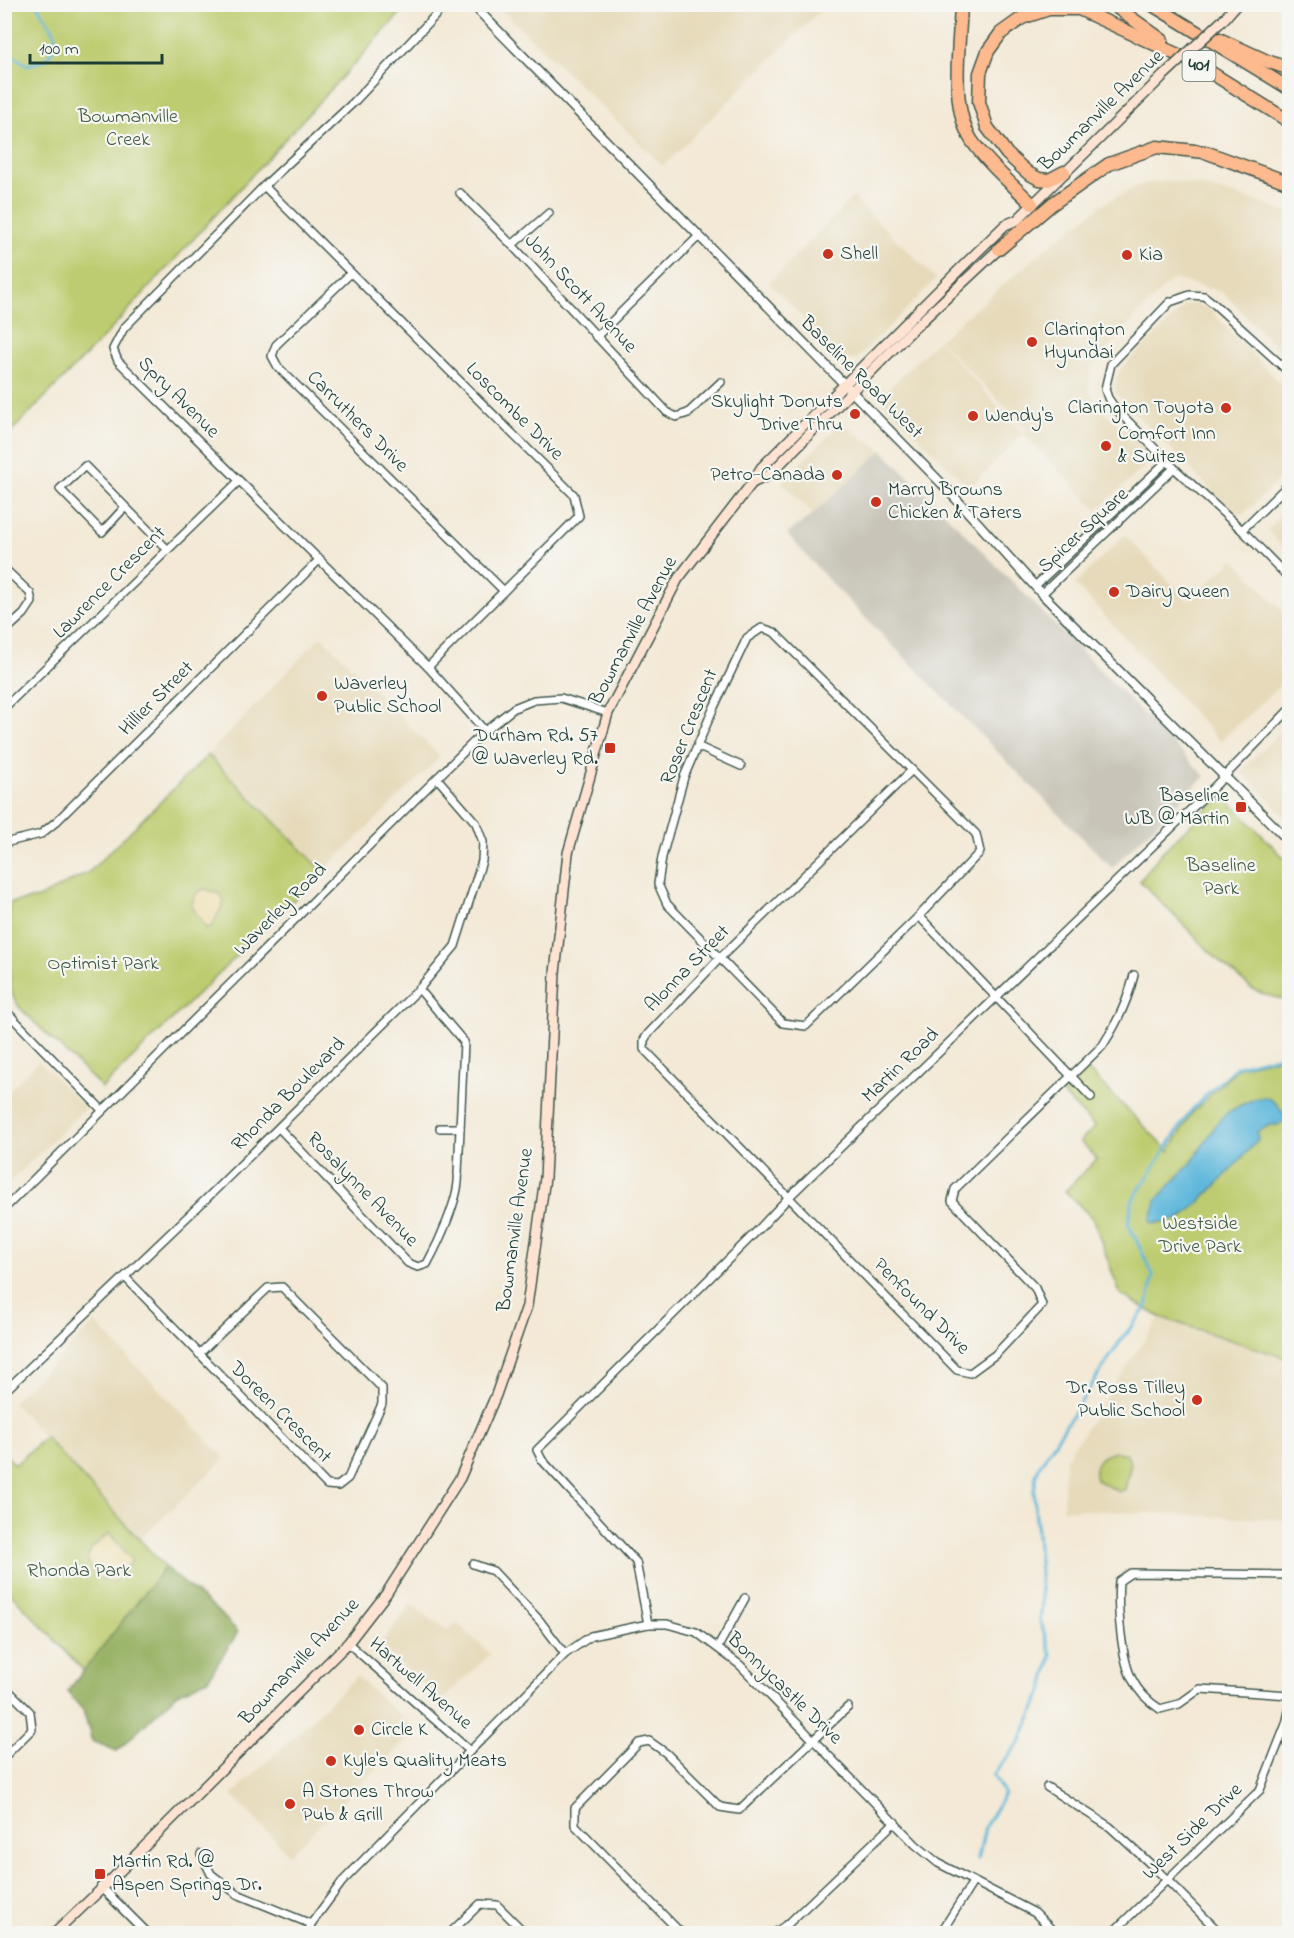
<svg xmlns="http://www.w3.org/2000/svg" width="1294" height="1938" font-family="'Indie Flower',sans-serif">
  <rect width="100%" height="100%" fill="#f6f6f2"/>
  <filter id="ink" filterUnits="userSpaceOnUse"><feTurbulence type="fractalNoise" baseFrequency=".0167" numOctaves="2"/><feDisplacementMap in="SourceGraphic" scale="12" xChannelSelector="R" yChannelSelector="G"/><feConvolveMatrix kernelMatrix="1 2 1 2 8 2 1 2 1" color-interpolation-filters="sRGB"/></filter>
  <filter id="wash" filterUnits="userSpaceOnUse"><feTurbulence type="fractalNoise" baseFrequency=".008" numOctaves="4" result="noise"/><feDisplacementMap in="SourceGraphic" scale="24" xChannelSelector="R" yChannelSelector="G"/><feGaussianBlur stdDeviation="1.35" result="paint"/><feColorMatrix in="noise" values="0 0 0 0 0 0 0 0 0 0 0 0 0 0 0 0 0 1.4 0 .05"/><feComposite in="paint" operator="in"/></filter>
  <g filter="url(#wash)">
    <rect width="100%" height="100%" fill="#f3e9d6"/>
    <!-- built -->
    <g fill="#e6daba">
      <path d="M497,5h329l-163,161z"/>
      <path d="M1166,181l32,4 54,15 37,13v148l-66,-69 -50,-13 -39,39 -41,48 -3,10 -1,14 9,17 57,50 -58,53 -74,-76 -54,54 -89,-91 58,-57 85,94 4,-5 -88,-89 116,-99 50,-38 34,-18z"/>
      <path d="M853,197l83,82 -80,81 -12,-1 -75,-76z"/>
      <path d="M1194,304l14,4 81,84v77l-46,46 -10,-3 -118,-119v-12l7,-13 63,-62z"/>
      <path d="M841,423l41,27 -69,64 -31,-32z"/>
      <path d="M1289,507v46l-22,-23z"/>
      <path d="M1125,535l63,66 46,-42 55,59v59l-69,64 -145,-157z"/>
      <path d="M321,636l119,121 -117,114 -115,-116z"/>
      <path d="M1289,723v98l-48,-50z"/>
      <path d="M39,1061l46,47 -80,79v-92z"/>
      <path d="M1160,1317l129,42 -1,142 -3,19 -222,-11 2,-49z"/>
      <path d="M95,1323l130,135 -85,82 -128,-138z"/>
      <path d="M411,1604l36,27 9,-9 34,32 -49,47 -61,-56z"/>
      <path d="M357,1676l59,55 -127,124 -57,-60z"/>
    </g>
    <!-- industrial -->
    <path fill="#c8c4b8" d="M882,450l323,326 -93,92 -280,-284 -45,-50 26,-20z"/>
    <!-- green -->
    <g fill="#bdcc6f" stroke="#6e8452" stroke-width="1.5">
      <path d="M5,4l403,1 -308,336 -95,97z"/>
      <path d="M208,755l115,116 -221,217 -83,-81 -6,-10 -3,-11 -1,-83 29,-5 51,-26z"/>
      <path d="M1222,794l67,69v137l-24,-5 -14,-7 -30,-25 -81,-82 21,-28z"/>
      <path d="M1289,1055v304l-129,-42 -40,-23 -27,-75 -28,-28 32,-32 -17,-18 15,-14 -32,-33 24,-25 82,82 23,-38 47,-46z"/>
      <path d="M45,1437l120,130 -81,104 -79,-84 -1,-134 11,12z"/>
      <path d="M1117,1452l9,2 5,9 -6,26 -5,3 -24,-12c-5,-17 5,-26 21,-28z"/>
    </g>
    <!-- forest -->
    <path fill="#96b062" stroke="#5a764b" stroke-width="1.5" d="M165,1567l57,48 16,17 -30,47 -30,14 -61,58 -25,-10 -9,-31 -16,-18z"/>
    <!-- sand -->
    <g fill="#eeda9e" stroke="#868c69" stroke-width="1.5">
      <path d="M205,889l15,5 4,8 -12,24 -6,2 -15,-23 6,-13z"/>
      <path d="M109,1533l22,26v4l-9,8 1,2 -11,10 -16,-6 -9,-17 4,-11z"/>
    </g>
    <!-- water -->
    <path fill="#5eb8db" stroke="#3e7a88" stroke-width="1.5" d="M1265,1097c12,4 17,14 21,22l-8,6h-8l-13,7 1,7c-11,14 -69,78 -82,81 -8,2 -13,1 -23,4l-3,-3 7,-22 35,-37 26,-40 10,-10 13,-7 13,-6z"/>
    <g fill="none" stroke-linecap="round" stroke-linejoin="round">
      <!-- stream -->
      <g stroke="#5eb8db" stroke-width="3">
        <path d="M4,53l6,1 17,11 18,-5 12,-16 -4,-15 -15,-22 1,-3"/>
        <path d="M4,212l3,1 2,20 -5,6"/>
        <path d="M978,1859l7,-32 19,-33 -11,-19 26,-32 24,-53 8,-35 -11,-35 2,-16 -8,-112 2,-17 4,-10 79,-122 28,-37 6,-31 -25,-52 4,-22 58,-89 14,-15 33,-31 53,-13"/>
      </g>
    </g>
  </g>
  <g filter="url(#ink)">
    <g fill="none" stroke-linecap="round" stroke-linejoin="round">
      <!-- minor casing -->
      <g stroke="#3f574c" stroke-width="10">
        <g id="minor">
          <path d="M446,4l-92,98 -90,84 -140,142 -11,21 5,12 310,306 57,64"/>
          <path d="M264,186l310,309 5,21 -151,151"/>
          <path d="M460,193l52,52 155,167 9,5 12,-4 33,-31"/>
          <path d="M512,245l37,-32"/>
          <path d="M351,273l-75,72 -4,11 6,11 226,224"/>
          <path d="M596,337l103,-101"/>
          <path d="M1290,373l-77,-70 -9,-7 -14,-1 -20,7 -59,62 -6,25 3,9 7,10 59,60 68,62 48,-47"/>
          <path d="M125,507l-23,25 -42,-43 25,-23 82,83"/>
          <path d="M1242,530l48,49"/>
          <path d="M4,568l26,25 2,9 -8,12 -20,18"/>
          <path d="M1035,586l132,-125"/>
          <path d="M1042,594l132,-126"/>
          <path d="M762,628l12,4 202,202 4,18 -61,64 -113,110 -23,-3 -116,-119 -9,-20 4,-27 22,-80 30,-70 33,-69z"/>
          <path d="M4,708l235,-227"/>
          <path d="M699,747l42,19"/>
          <path d="M912,770l-193,189 -71,75 -4,6v9l313,321 13,3 26,-19 46,-49 -7,-17 -83,-87 3,-12 148,-144c15,-23 25,-45 31,-70"/>
          <path d="M4,843l37,-9 16,-13 263,-262"/>
          <path d="M919,916l172,181"/>
          <path d="M4,1009l98,101"/>
          <path d="M279,1128l129,135 10,4 9,-3c11,-20 34,-69 31,-91l6,-131 -45,-53"/>
          <path d="M440,1128h20"/>
          <path d="M4,1209l433,-431 48,-47 29,-23 20,-8 27,-2 47,15"/>
          <path d="M125,1277l202,208 11,1 10,-8 34,-74v-16l-100,-101 -14,1 -69,66"/>
          <path d="M4,1392l201,-192 214,-211 36,-43 27,-85 1,-19 -7,-19 -39,-45"/>
          <path d="M473,1564l20,7 47,50 25,33"/>
          <path d="M1290,1575l-159,-2 -12,8c-2,24 2,77 13,98 6,12 17,23 28,30l19,-5 21,-15 90,6"/>
          <path d="M648,1624l-12,-62 -94,-102 -5,-10 222,-221 31,-33 426,-411 74,-76"/>
          <path d="M348,1643l122,108"/>
          <path d="M718,1647l27,-49"/>
          <path d="M4,1686l26,26 2,17 -28,28"/>
          <path d="M1047,1787l63,40 47,43 64,64"/>
          <path d="M201,1854l10,20 26,20 74,30"/>
          <path d="M308,1934l3,-10 31,-42 223,-228 26,-18 57,-12h19l29,8 44,33 176,180 22,18 97,50 21,21"/>
          <path d="M449,1934l31,-30 17,1 29,29"/>
          <path d="M682,1934l-107,-109v-17l64,-65 10,-2 17,12 54,54 19,3 109,-103"/>
          <path d="M773,1934l16,-11 106,-101"/>
          <path d="M940,1934l33,-52"/>
          <path d="M1111,1934l149,-144 26,-66 4,-17"/>
          <path d="M1284,1934l6,-6"/>
        </g>
      </g>
      <!-- tertiary casing -->
      <g stroke="#3f574c" stroke-width="11">
        <g id="tertiary">
          <path d="M472,4l476,486 94,104 248,248"/>
          <path d="M101,1887l47,47"/>
        </g>
      </g>
      <!-- secondary casing -->
      <g stroke="#3f574c" stroke-width="12">
        <g id="secondary">
          <path d="M1224,19l13,-15"/>
          <path d="M752,483l17,-8 142,-144 91,-85"/>
          <path d="M54,1934l60,-57 234,-234 38,-49 74,-116 36,-83 31,-89 18,-128 10,-205 13,-120 40,-140 70,-134 74,-96 9,-15 202,-202 42,-41 12,-5 146,-144"/>
        </g>
      </g>
      <!-- motorway casing -->
      <g stroke="#3f574c" stroke-width="15">
        <g id="motorway">
          <path d="M961,4c-1,40 -12,102 11,137 17,24 40,43 60,63"/>
          <path d="M1112,4l50,36"/>
          <path d="M1151,4l139,85"/>
          <path d="M1219,39l48,22 23,8"/>
          <path d="M1186,57l104,65"/>
          <path d="M1064,172l-15,8 -10,-1 -11,-6 -21,-19 -20,-27 -8,-25 1,-29 8,-22 13,-18 21,-15 27,-9h30l112,52"/>
          <path d="M999,249l53,-45 57,-40 48,-17 48,5 85,31"/>
        </g>
      </g>
      <!-- minor -->
      <use href="#minor" stroke="#fff" stroke-width="7"/>
      <!-- tertiary -->
      <use href="#tertiary" stroke="#fff" stroke-width="8"/>
      <!-- secondary -->
      <use href="#secondary" stroke="#fee3d2" stroke-width="9"/>
      <!-- motorway -->
      <use href="#motorway" stroke="#fcba8e" stroke-width="12"/>
      <!-- secondary-bridge casing -->
      <g stroke="#3f574c" stroke-width="12" stroke-linecap="butt">
        <path id="secondary-bridge" d="M1163,76l61,-57"/>
      </g>
      <!-- secondary-bridge -->
      <use href="#secondary-bridge" stroke="#fee3d2" stroke-width="9"/>
    </g>
  </g>
  <!-- markers -->
  <g fill="#c8321e" stroke="#f6f6f2" stroke-width="2">
    <circle cx="828" cy="254" r="6"/>
    <circle cx="1127" cy="255" r="6"/>
    <circle cx="1032" cy="342" r="6"/>
    <circle cx="1226" cy="408" r="6"/>
    <circle cx="855" cy="414" r="6"/>
    <circle cx="973" cy="416" r="6"/>
    <circle cx="1106" cy="446" r="6"/>
    <circle cx="837" cy="475" r="6"/>
    <circle cx="876" cy="502" r="6"/>
    <circle cx="1114" cy="592" r="6"/>
    <circle cx="322" cy="696" r="6"/>
    <rect x="604" y="742" width="12" height="12" rx="3"/>
    <rect x="1235" y="801" width="12" height="12" rx="3"/>
    <circle cx="1197" cy="1400" r="6"/>
    <circle cx="359" cy="1730" r="6"/>
    <circle cx="331" cy="1761" r="6"/>
    <circle cx="290" cy="1804" r="6"/>
    <rect x="94" y="1868" width="12" height="12" rx="3"/>
  </g>
  <g text-anchor="middle" dominant-baseline="central" stroke-width="4.5" stroke-linejoin="round" paint-order="stroke">
    <!-- shield labels -->
    <rect fill="#f6f6f2" stroke="#60746d" stroke-width="1.5" x="1182.5" y="51" width="33" height="30" rx="4.5"/>
    <g font-size="18" font-weight="bold" fill="#1f3d34">
      <text x="1199" y="66">401</text>
    </g>
    <!-- street labels -->
    <g font-size="20" fill="#1f3d34" stroke="#f6f6f2">
      <text transform="translate(1102 111) rotate(-44)">Bowmanville Avenue</text>
      <text transform="translate(580 294) rotate(47)">John Scott Avenue</text>
      <text transform="translate(861 378) rotate(45)">Baseline Road West</text>
      <text transform="translate(178 398) rotate(45)">Spry Avenue</text>
      <text transform="translate(514 412) rotate(45)">Loscombe Drive</text>
      <text transform="translate(357 422) rotate(45)">Carruthers Drive</text>
      <text transform="translate(1084 531) rotate(-43)">Spicer Square</text>
      <text transform="translate(110 583) rotate(-45)">Lawrence Crescent</text>
      <text transform="translate(634 631) rotate(-62)">Bowmanville Avenue</text>
      <text transform="translate(157 699) rotate(-45)">Hillier Street</text>
      <text transform="translate(690 727) rotate(-68)">Roser Crescent</text>
      <text transform="translate(281 910) rotate(-45)">Waverley Road</text>
      <text transform="translate(688 969) rotate(-46)">Alonna Street</text>
      <text transform="translate(901 1066) rotate(-44)">Martin Road</text>
      <text transform="translate(289 1095) rotate(-45)">Rhonda Boulevard</text>
      <text transform="translate(362 1190) rotate(46)">Rosalynne Avenue</text>
      <text transform="translate(516 1230) rotate(-82)">Bowmanville Avenue</text>
      <text transform="translate(921 1307) rotate(45)">Penfound Drive</text>
      <text transform="translate(280 1413) rotate(45)">Doreen Crescent</text>
      <text transform="translate(300 1662) rotate(-47)">Bowmanville Avenue</text>
      <text transform="translate(420 1684) rotate(41)">Hartwell Avenue</text>
      <text transform="translate(784 1689) rotate(44)">Bonnycastle Drive</text>
      <text transform="translate(1193 1832) rotate(-44)">West Side Drive</text>
    </g>
    <!-- park labels -->
    <g font-size="20" fill="#3f5a40" stroke="#f6f6f2">
      <text x="128" y="117">Bowmanville<tspan x="128" dy="23">Creek</tspan></text>
      <text x="1221" y="866">Baseline<tspan x="1221" dy="23">Park</tspan></text>
      <text x="103" y="964">Optimist Park</text>
      <text x="1200" y="1224">Westside<tspan x="1200" dy="23">Drive Park</tspan></text>
      <text x="79" y="1571">Rhonda Park</text>
    </g>
    <!-- poi labels -->
    <g font-size="20" fill="#1f3d34" stroke="#f6f6f2" text-anchor="start">
      <text x="840" y="254">Shell</text>
      <text x="1139" y="255">Kia</text>
      <text x="1044" y="330">Clarington<tspan x="1044" dy="23">Hyundai</tspan></text>
      <text x="843" y="402" text-anchor="end">Skylight Donuts<tspan x="843" dy="23">Drive Thru</tspan></text>
      <text x="1214" y="408" text-anchor="end">Clarington Toyota</text>
      <text x="985" y="416">Wendy's</text>
      <text x="1118" y="434">Comfort Inn<tspan x="1118" dy="23">&amp; Suites</tspan></text>
      <text x="825" y="475" text-anchor="end">Petro-Canada</text>
      <text x="888" y="490">Marry Browns<tspan x="888" dy="23">Chicken &amp; Taters</tspan></text>
      <text x="1126" y="592">Dairy Queen</text>
      <text x="334" y="684">Waverley<tspan x="334" dy="23">Public School</tspan></text>
      <text x="598" y="736" text-anchor="end">Durham Rd. 57<tspan x="598" dy="23">@ Waverley Rd.</tspan></text>
      <text x="1229" y="796" text-anchor="end">Baseline<tspan x="1229" dy="23">WB @ Martin</tspan></text>
      <text x="1185" y="1388" text-anchor="end">Dr. Ross Tilley<tspan x="1185" dy="23">Public School</tspan></text>
      <text x="371" y="1730">Circle K</text>
      <text x="343" y="1761">Kyle's Quality Meats</text>
      <text x="302" y="1792">A Stones Throw<tspan x="302" dy="23">Pub &amp; Grill</tspan></text>
      <text x="112" y="1862">Martin Rd. @<tspan x="112" dy="23">Aspen Springs Dr.</tspan></text>
    </g>
  </g>
  <!-- margin -->
  <rect width="1294" height="1938" fill="none" stroke="#f6f6f2" stroke-width="24"/>
  <!-- scale -->
  <path d="M30 54v9h132v-9" fill="none" stroke="#1f3d34" stroke-width="3"/>
  <text x="39" y="54" font-size="18" fill="#1f3d34" stroke="#f6f6f2" stroke-width="4.5" paint-order="stroke">100 m</text>
</svg>
